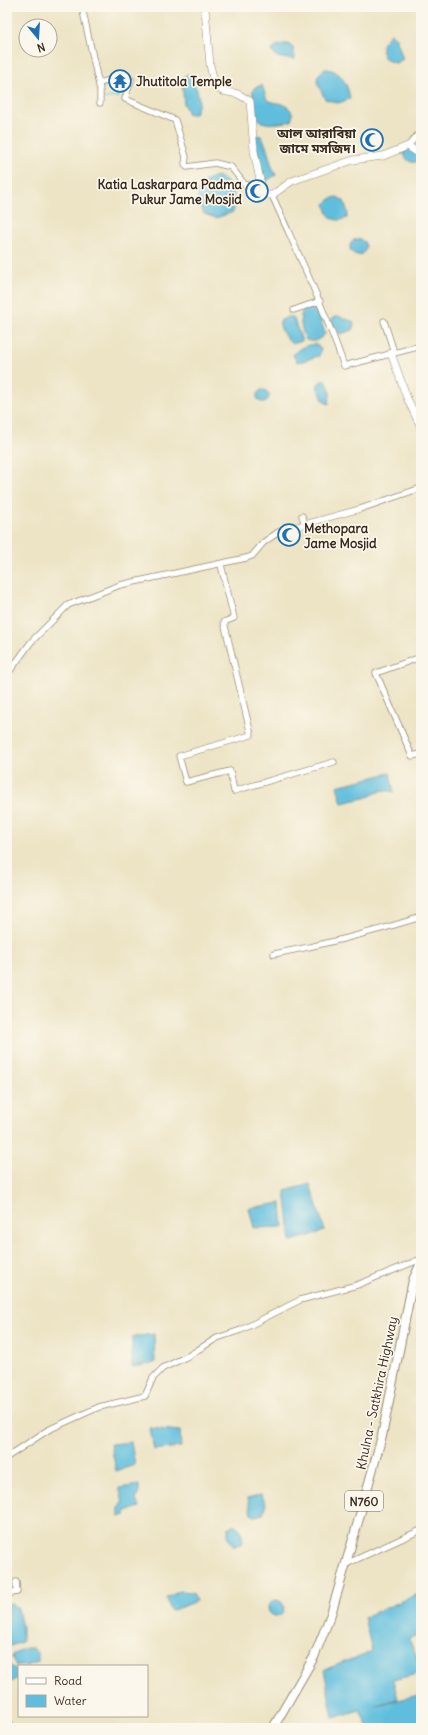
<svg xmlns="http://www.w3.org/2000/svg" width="428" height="1735" font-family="Delius,'Noto Sans Bengali',sans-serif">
  <rect width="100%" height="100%" fill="#fbf7ec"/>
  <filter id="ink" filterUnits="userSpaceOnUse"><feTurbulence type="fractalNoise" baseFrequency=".025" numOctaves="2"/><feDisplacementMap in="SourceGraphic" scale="8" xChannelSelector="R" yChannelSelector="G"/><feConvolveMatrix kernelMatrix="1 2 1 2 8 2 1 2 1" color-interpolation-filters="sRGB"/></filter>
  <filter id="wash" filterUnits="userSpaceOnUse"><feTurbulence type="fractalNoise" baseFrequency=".012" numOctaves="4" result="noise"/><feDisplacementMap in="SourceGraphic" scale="16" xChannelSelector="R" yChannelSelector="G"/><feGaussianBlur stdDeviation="0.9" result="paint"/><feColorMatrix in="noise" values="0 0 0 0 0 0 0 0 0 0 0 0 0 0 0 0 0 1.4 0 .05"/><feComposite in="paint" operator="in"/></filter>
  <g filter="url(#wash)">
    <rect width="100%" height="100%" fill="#ede4c5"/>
    <!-- water -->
    <g fill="#5fbedd" stroke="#4d747e">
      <path d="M391,34l5,4 7,21 -7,4c-13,-2 -16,-9 -13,-21z"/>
      <path d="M282,44h6l5,4 2,11c-9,-1 -19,1 -23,-8l3,-4z"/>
      <path d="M325,69c16,0 23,16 25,30l-12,4 -13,-4 -8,-17 1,-7z"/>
      <path d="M189,74c8,15 14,24 6,40h-7l-4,-9 -2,-26z"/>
      <path d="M262,85l5,15c12,5 19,1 26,14l-2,7c-16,3 -38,7 -37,-14 0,-7 -3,-12 0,-19z"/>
      <path d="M257,135l4,1c8,12 8,27 15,39l-8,5h-6l-7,-44z"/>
      <path d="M414,146l7,6v8c-9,5 -16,1 -18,-9z"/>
      <path d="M217,176c2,2 7,3 9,5 6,7 11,23 7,31l-17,6 -12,-4c-11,-20 -9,-31 13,-38z"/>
      <path d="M337,197l7,4 4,12 -1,5c-14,5 -19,0 -22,-14l5,-5z"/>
      <circle cx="358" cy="247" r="8"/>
      <path d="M311,307l8,7 6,20c-6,6 -11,9 -19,6 -4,-10 -9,-22 -2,-31z"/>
      <path d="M338,316l16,6 -1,8 -13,4 -9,-12 2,-4z"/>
      <path d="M287,317h6l9,24 -10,3c-6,-5 -13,-15 -12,-23z"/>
      <path d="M315,344l6,5 -2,7 -16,5 -6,1 -4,-7c5,-7 13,-10 22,-11z"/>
      <path d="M321,381h4c7,7 5,13 4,23l-5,-2 -7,-16z"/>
      <circle cx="263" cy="396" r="6"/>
      <path d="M390,773l4,19 -12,-2 -14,7 -26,6 -5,-17z"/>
      <path d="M310,1184l15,47 -34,10 -6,-50z"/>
      <path d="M281,1203l2,24 -29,1 -5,-20z"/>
      <path d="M154,1334l1,29 -23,4v-30z"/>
      <path d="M150,1428l30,3 1,16 -27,3z"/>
      <path d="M131,1442l4,23 -19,6 -5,-27z"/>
      <path d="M139,1485v7l-3,8 4,7 -14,4v4l-7,2v-10l4,-6 -4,-13z"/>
      <path d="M261,1494l5,10 -3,10 -8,2 -4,-2 -3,-16z"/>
      <path d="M235,1525l6,5 2,13 -9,3 -6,-9v-9z"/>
      <path d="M180,1591l13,1 3,9 -25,10 -5,-13z"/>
      <path d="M421,1593v40l-12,6 12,28v6l-28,7 5,19 -25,7 46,-11 2,2v31h-53l-8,-18 -27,8 -9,-48 48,-19 -8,-34z"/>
      <circle cx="276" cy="1608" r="8"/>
      <path d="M11,1603l7,5 4,20v14l-15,5v-43z"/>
      <path d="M26,1648h7l5,6v8l-11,4h-11l-4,-9 2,-4z"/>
      <path d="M7,1665c6,1 12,5 12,12l-12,8z"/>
    </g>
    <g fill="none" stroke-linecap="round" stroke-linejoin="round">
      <!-- stream -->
      <path stroke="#5fbedd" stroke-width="1.5" d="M101,86l12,-1 5,12 -16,1"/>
    </g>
  </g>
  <g filter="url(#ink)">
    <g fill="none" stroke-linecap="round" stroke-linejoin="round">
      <!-- minor casing -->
      <g stroke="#948772" stroke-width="7">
        <g id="minor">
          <path d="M82,7l18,83v13"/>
          <path d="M99,83l27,-7 5,4 -6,19 50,21 11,37 -1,7 2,3 28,-4 16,4 14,18h16"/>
          <path d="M408,146l13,-15"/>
          <path d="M272,195c25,57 52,112 72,171l77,-20"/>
          <path d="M294,310l26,-9"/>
          <path d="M384,321l10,31"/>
          <path d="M302,516l3,8"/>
          <path d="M221,565l13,53 -10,4 27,113 -72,21 7,26 44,-11 4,20 100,-29"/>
          <path d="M421,657l-45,16 36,83 9,-2"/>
          <path d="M7,675l24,-33 37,-37 52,-20 126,-27 6,-2 12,-14 16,-11 80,-22 61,-21"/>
          <path d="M274,954c49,-9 96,-21 144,-36l3,-4"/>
          <path d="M7,1457l41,-27 51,-23 46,-11 8,-18 10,-10 25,-12 29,-18 24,-8 59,-30 57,-15 64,-26"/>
          <path d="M346,1564l75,-34"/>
          <path d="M7,1594l10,-2 -1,-10"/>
          <path d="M7,1719l6,9"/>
        </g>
      </g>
      <!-- major casing -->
      <g stroke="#948772" stroke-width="8">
        <g id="major">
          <path d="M205,9l5,56 5,21 7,5 16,3 12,7 4,50 9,44h9l20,-14 61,-21 30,-4 25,-10 13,9"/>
          <path d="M391,353l16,45 14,29"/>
        </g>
      </g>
      <!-- highway casing -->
      <g stroke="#948772" stroke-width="10">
        <path id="highway" d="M273,1728l41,-71 17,-43 25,-85 26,-93 31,-156 8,-17"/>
      </g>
      <!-- minor -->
      <use href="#minor" stroke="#fff" stroke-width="5.5"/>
      <!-- major -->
      <use href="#major" stroke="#fff" stroke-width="7"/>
      <!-- highway -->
      <use href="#highway" stroke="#fff" stroke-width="8"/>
    </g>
  </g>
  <!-- icons -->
  <defs>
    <g id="temple-ring" transform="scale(1.15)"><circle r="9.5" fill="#fbf7ec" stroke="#1f6fb2" stroke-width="1.5"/><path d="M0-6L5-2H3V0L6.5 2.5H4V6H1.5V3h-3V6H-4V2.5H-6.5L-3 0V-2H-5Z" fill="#1f6fb2"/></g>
    <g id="mosque-ring" transform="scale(1.15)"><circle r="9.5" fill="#fbf7ec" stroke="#1f6fb2" stroke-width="1.5"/><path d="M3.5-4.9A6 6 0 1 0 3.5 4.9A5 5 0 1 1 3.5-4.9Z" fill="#1f6fb2"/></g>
  </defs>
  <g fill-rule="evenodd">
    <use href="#temple-ring" x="120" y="81"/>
    <use href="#mosque-ring" x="372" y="140"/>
    <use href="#mosque-ring" x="257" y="191"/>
    <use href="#mosque-ring" x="289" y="535"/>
  </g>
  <g text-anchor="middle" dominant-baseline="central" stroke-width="3.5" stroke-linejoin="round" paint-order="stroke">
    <!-- shield labels -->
    <rect fill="#fbf7ec" stroke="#75685c" stroke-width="1" x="345" y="1491" width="38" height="20" rx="3"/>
    <g font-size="12" font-weight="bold" fill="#3b2a1e">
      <text x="364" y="1501">N760</text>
    </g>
    <!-- poi labels -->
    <g font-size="13" font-weight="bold" fill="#3b2a1e" stroke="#fbf7ec" text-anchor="start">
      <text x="136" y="81">Jhutitola Temple</text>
      <text x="356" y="133" text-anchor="end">আল আরাবিয়া<tspan x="356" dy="15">জামে মসজিদ।</tspan></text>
      <text x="242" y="184" text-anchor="end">Katia Laskarpara Padma<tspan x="242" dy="15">Pukur Jame Mosjid</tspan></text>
      <text x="304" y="528">Methopara<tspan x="304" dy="15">Jame Mosjid</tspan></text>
    </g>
    <!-- street labels -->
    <g font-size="13" fill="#3b2a1e" stroke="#fbf7ec">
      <text transform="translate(377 1393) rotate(-78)">Khulna - Satkhira Highway</text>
    </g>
  </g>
  <!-- margin -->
  <rect width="428" height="1735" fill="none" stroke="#fbf7ec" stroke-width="24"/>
  <!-- legend -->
  <rect x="18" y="1665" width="130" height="52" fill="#fbf7ec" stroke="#aea59a"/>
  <rect x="26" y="1678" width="20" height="6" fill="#ffffff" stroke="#aea59a"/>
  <text x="54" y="1685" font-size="12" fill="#3b2a1e">Road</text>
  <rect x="26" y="1695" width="20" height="12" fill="#5fbedd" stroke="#aea59a"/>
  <text x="54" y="1705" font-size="12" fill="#3b2a1e">Water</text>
  <!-- north arrow -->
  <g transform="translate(38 38) rotate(162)"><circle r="19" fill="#fbf7ec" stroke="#aea59a"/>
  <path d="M0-3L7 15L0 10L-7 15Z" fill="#1f6fb2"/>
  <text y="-6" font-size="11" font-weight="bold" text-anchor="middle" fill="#3b2a1e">N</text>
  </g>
</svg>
